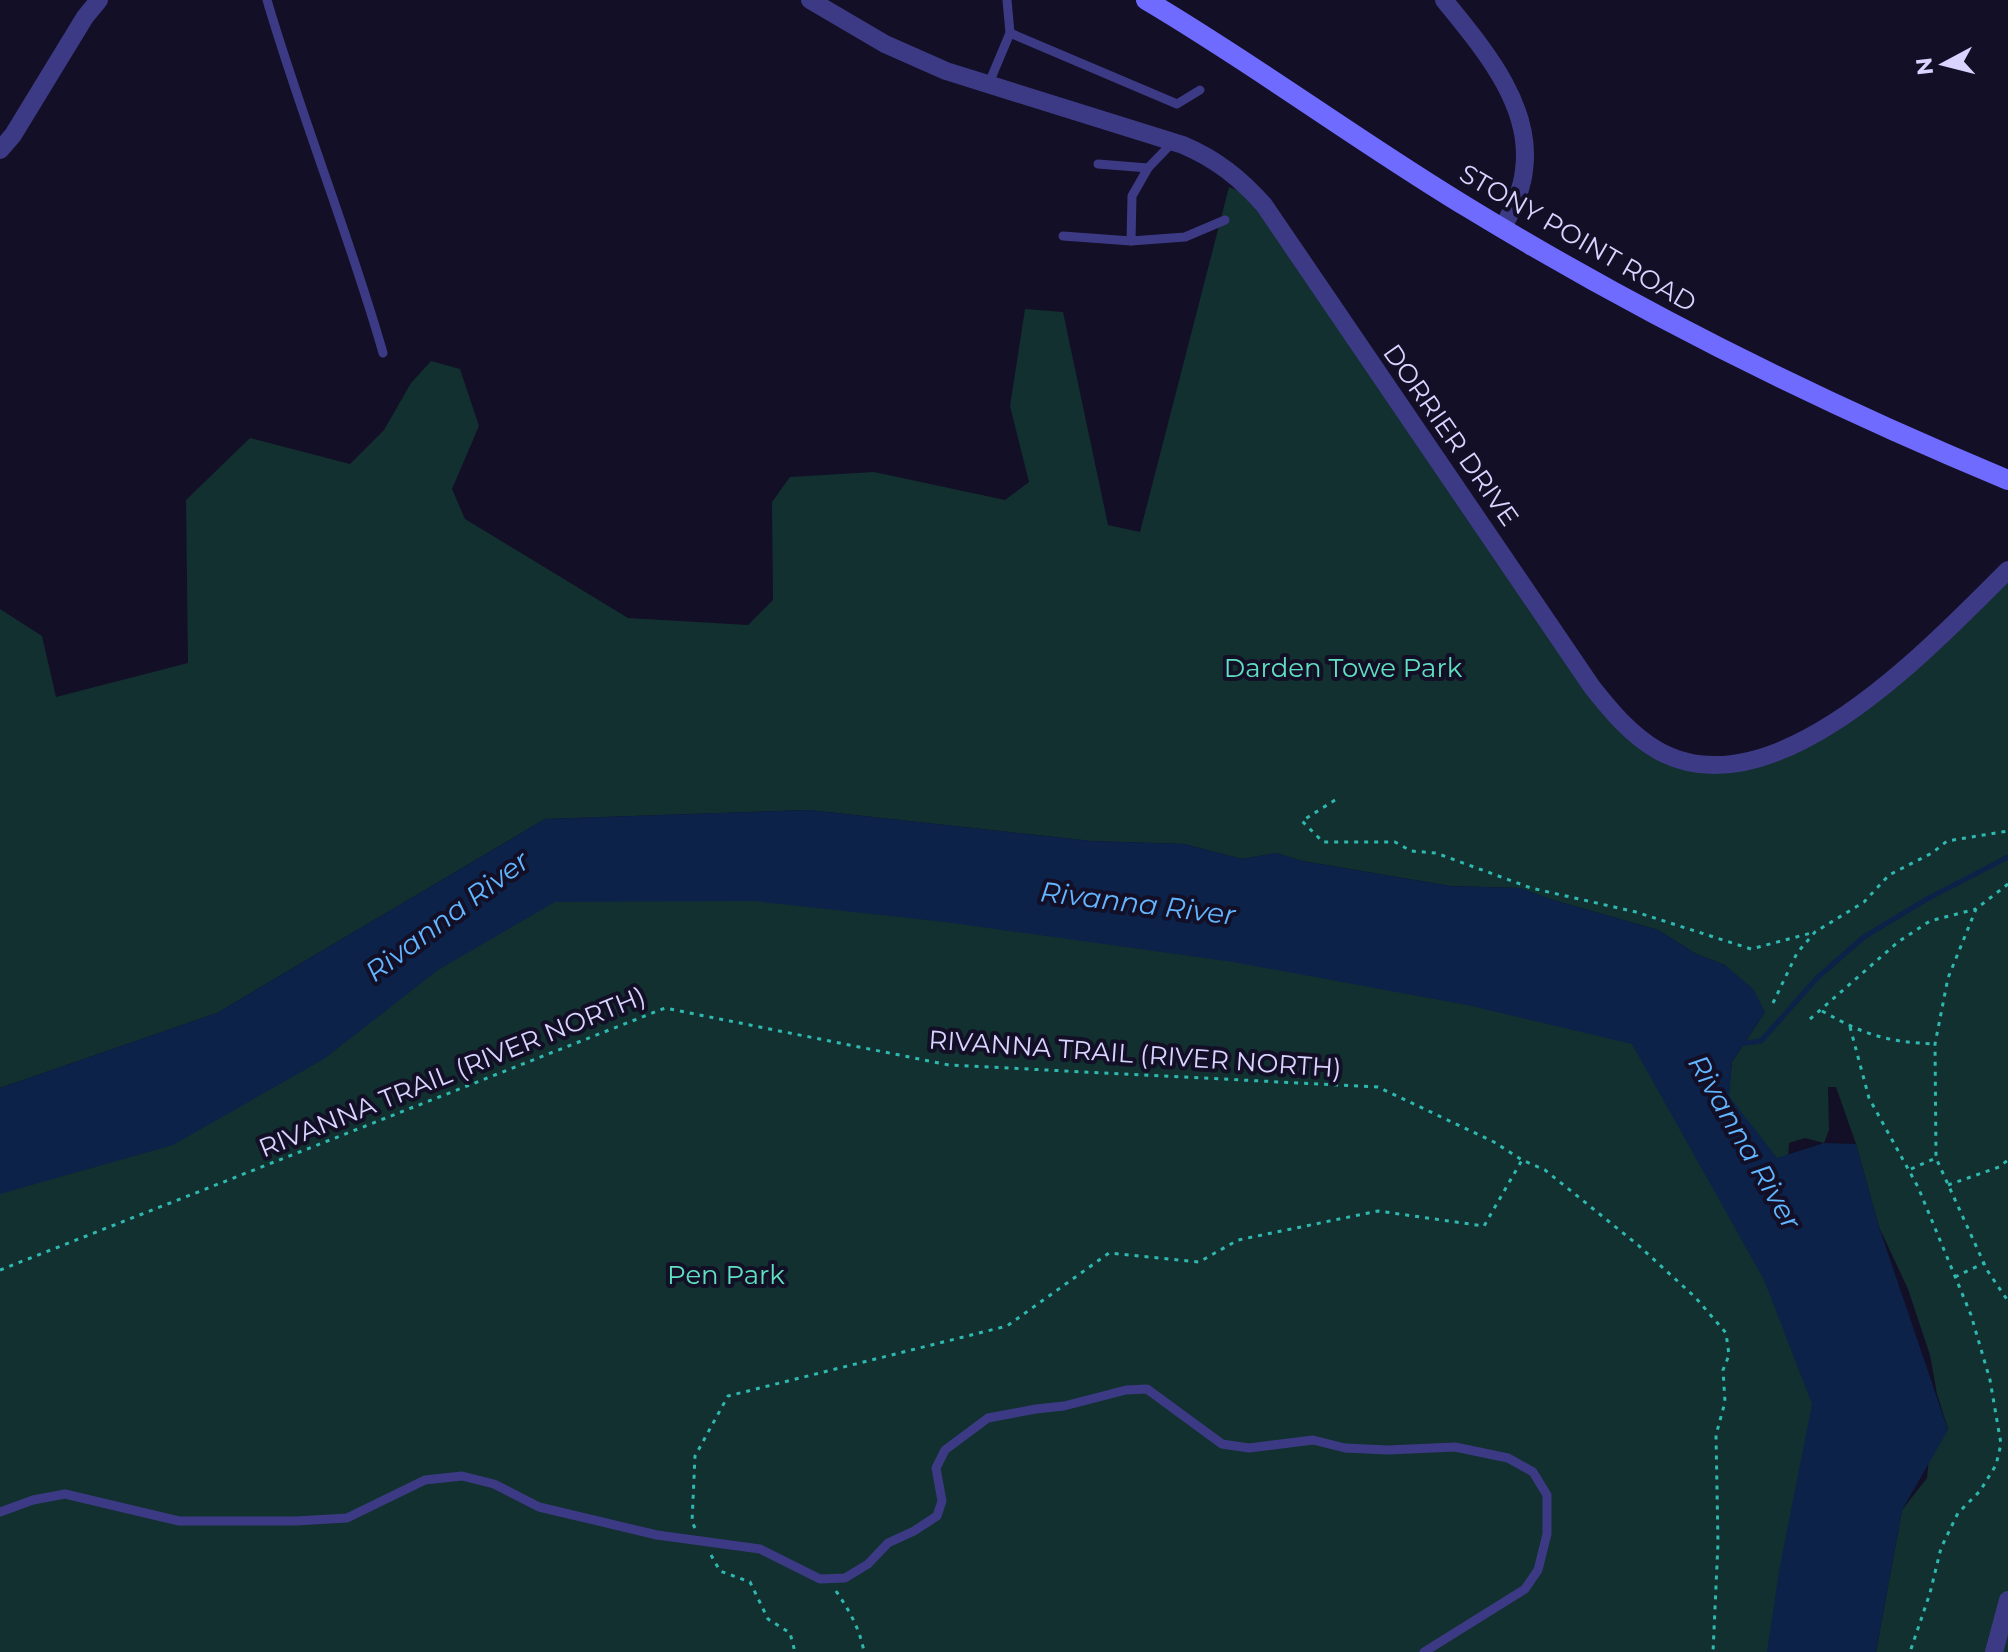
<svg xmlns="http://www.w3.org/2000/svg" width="2008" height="1652" font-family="Montserrat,sans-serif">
  <rect width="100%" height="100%" fill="#130f26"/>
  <!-- green -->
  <path fill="#12302f" d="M1229,187l38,16 315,469 71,73 42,12h41l77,-25 195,-155v1075h-132l26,-142 25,-32 2,-21 19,-28 -11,-35 -7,-39 -22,-66 -29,-62 -23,-83 -20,-57h-8l1,43 -5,13 -19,-5 -16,5 -1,18 55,172 -27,319h-1816v-477l438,-205 102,-69 185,-4 208,12 634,84 162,100 3,-31 33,-50 -40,-47 -29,-11 -38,-24 -105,-30 -34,-12 -69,-2 -148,-25 -26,-8 -34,6 -58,-15 -93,-3 -282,-31 -264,9 -328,194 -217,75v-479l42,27 14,61 132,-34 -2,-163 64,-62 100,26 34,-34 27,-47 20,-22 29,8 19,57 -27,63 13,30 163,99 120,7 25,-25 -1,-98 18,-25 84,-5 131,28 24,-18 -19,-76 15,-97 38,3 45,213 32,7z"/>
  <!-- water -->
  <path fill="#0c2248" d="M809,810l282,31 93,3 58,15 34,-6 26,8 148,25 70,2 33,12 105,30 38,24 29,11 28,24 12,23 -33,50 -3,34 48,62 47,-15 32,1 23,83 69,203 -46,80 -26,142h-109l12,-81 33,-167 -48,-124 -132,-236 -165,-39 -234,-43 -288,-40 -191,-21 -199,1 -117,68 -114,89 -151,86 -173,49v-106l217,-75 328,-194z"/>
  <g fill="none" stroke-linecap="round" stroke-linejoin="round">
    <!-- stream -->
    <path stroke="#0c2248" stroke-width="5" d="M1738,1044l23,-3 56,-63 47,-41 63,-38 81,-42"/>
    <!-- path -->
    <g stroke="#2fb8b0" stroke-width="3" stroke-dasharray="4 6" stroke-linecap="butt">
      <path d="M1335,800l-33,21 21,21h72l16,9 25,2 95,35 105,24 115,37 64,-17"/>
      <path d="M2008,884l-32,25 -28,69 -13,66 1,114 51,112 21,31"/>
      <path d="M1773,1003l24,-50 18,-21 49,-30 25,-27 43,-22 15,-12 61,-10"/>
      <path d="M1822,1011c43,24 65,31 113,33"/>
      <path d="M1810,1019l88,-77 32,-21 46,-12"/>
      <path d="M1850,1027l19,71 49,89 53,128 19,65 11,64 -5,21 -16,26 -22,22 -17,35 -11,45 -20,59"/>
      <path d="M1911,1169l25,-11"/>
      <path d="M1948,1185l51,-18 9,-7"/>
      <path d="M0,1270l665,-262 284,57 429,22 116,55 28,18 23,10 93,75 57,52 31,36 3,22 -6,15 2,32 -9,33 2,108 -5,109"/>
      <path d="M1955,1277l29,-14"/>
      <path d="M695,1528l-3,-6 3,-66 33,-60 279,-70 102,-73 90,9 39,-22 140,-29 106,15 38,-66"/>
      <path d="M711,1555l9,16 30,11 18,37 22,14 5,19"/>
      <path d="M836,1591c13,19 24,38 28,61"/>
    </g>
    <!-- lane -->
    <g stroke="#3d3a85" stroke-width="9">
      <path d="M267,0c35,119 82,234 116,353"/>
      <path d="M1010,33l167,71 23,-14"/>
      <path d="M989,83l21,-50 -3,-33"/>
      <path d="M1173,142l-25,26 -16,28 -1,45 54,-4 40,-17"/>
      <path d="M1098,164l50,4"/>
      <path d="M1063,236l68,5"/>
      <path d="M0,1512l33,-12 32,-6 114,27h117l51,-3 78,-38 37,-4 32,8 45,23 118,28 103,14 60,30 25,-1 23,-14 20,-21 26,-12 23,-15 5,-15 -6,-33 9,-18 43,-32 48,-9 28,-3 62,-16 21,-1 75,55 27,4 64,-8 32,8 43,2 67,-3 53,11 25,14 14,23v39l-9,36 -13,19 -101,63"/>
    </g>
    <!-- street -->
    <g stroke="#3d3a85" stroke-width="18">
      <path d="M810,0l75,44 61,27 237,74c33,14 57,33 81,60l328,482c19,24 38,47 65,63 117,67 276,-106 351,-180"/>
      <path d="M1444,0c38,47 89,105 80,170 -2,21 -12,39 -21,58"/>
      <path d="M0,150l13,-15 72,-118 14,-17"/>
      <path d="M1994,1652l14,-52"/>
    </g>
    <!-- secondary -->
    <path stroke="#6f6bff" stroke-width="20" d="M1146,0c110,65 212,141 321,207 172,105 355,196 541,273"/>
  </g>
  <g text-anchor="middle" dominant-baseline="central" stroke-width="8" stroke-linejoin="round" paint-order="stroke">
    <!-- street labels -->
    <g font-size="26" fill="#d9d4ff" stroke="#130f26">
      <text transform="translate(1578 238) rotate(30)">STONY POINT ROAD</text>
      <text transform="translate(1451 435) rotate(55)">DORRIER DRIVE</text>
      <text transform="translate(1135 1054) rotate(4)">RIVANNA TRAIL (RIVER NORTH)</text>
      <text transform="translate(452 1072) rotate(-22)">RIVANNA TRAIL (RIVER NORTH)</text>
    </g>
    <!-- park labels -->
    <g font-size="26" fill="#5fe0c0" stroke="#130f26">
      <text x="1343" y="668">Darden Towe Park</text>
      <text x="726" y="1275">Pen Park</text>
    </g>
    <!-- water labels -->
    <g font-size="28" font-style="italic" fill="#62b6ff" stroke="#130f26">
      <text transform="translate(1138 903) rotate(7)">Rivanna River</text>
      <text transform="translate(447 916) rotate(-37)">Rivanna River</text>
      <text transform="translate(1745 1142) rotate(60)">Rivanna River</text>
    </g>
  </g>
  <!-- north arrow -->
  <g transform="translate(1944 64) rotate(263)" stroke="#130f26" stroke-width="6" paint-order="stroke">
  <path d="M0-6L14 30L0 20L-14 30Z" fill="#d9d4ff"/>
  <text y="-12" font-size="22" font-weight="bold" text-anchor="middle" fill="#d9d4ff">N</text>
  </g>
</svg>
